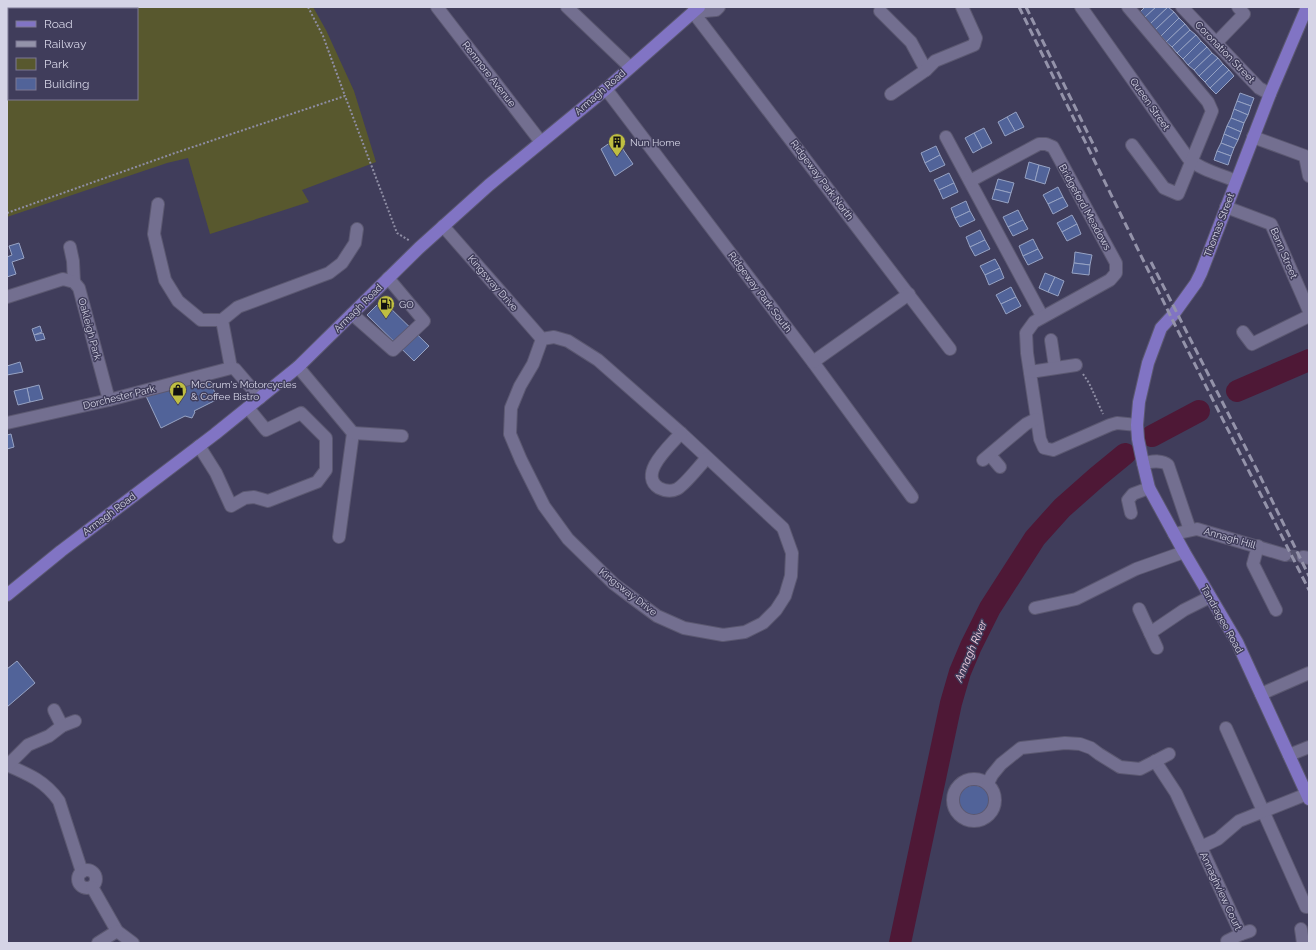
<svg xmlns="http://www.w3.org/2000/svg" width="1316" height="950" font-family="Raleway,sans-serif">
  <rect width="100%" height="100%" fill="#403d5b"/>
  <!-- green -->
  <path fill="#58582e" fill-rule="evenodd" d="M7,7h306l13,23 28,61 22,71 -74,28 7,12 -99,32 -22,-76 -21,5 -160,54zM9,9h128v90h-128z"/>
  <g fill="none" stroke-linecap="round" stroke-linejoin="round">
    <!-- river -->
    <g stroke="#4e1836" stroke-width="22">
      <path d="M1237,391l72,-31"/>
      <path d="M1152,436l47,-25"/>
      <path d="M900,943l51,-240 9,-31 11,-26 19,-38 45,-70 27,-30 35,-31 28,-23"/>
    </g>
  </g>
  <!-- building -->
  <g fill="#516399" stroke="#97a3c4">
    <path d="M1145,7h11l-12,11 -5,-5z"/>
    <path d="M1156,7h12l-18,17 -6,-6z"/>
    <path d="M1168,7l6,5 -19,18 -5,-6z"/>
    <path d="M1174,12l5,6 -18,18 -6,-6z"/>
    <path d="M1179,18l6,6 -19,18 -5,-6z"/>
    <path d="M1185,24l5,6 -18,17 -6,-5z"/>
    <path d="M1190,30l6,5 -19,18 -5,-6z"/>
    <path d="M1196,35l5,6 -18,18 -6,-6z"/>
    <path d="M1201,41l6,6 -19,18 -5,-6z"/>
    <path d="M1207,47l5,6 -18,17 -6,-5z"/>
    <path d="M1212,53l6,5 -19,18 -5,-6z"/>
    <path d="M1218,58l5,6 -18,18 -6,-6z"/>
    <path d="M1223,64l6,6 -19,18 -5,-6z"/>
    <path d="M1229,70l5,6 -18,18 -6,-6z"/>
    <path d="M1240,93l14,5 -3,8 -14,-5z"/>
    <path d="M1237,101l14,5 -3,9 -14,-6z"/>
    <path d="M1234,109l14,6 -4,8 -13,-5z"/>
    <path d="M1016,112l8,15 -9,4 -8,-14z"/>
    <path d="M1007,117l8,14 -10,5 -7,-14z"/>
    <path d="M1231,118l13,5 -3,9 -14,-6z"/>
    <path d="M1227,126l14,6 -3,8 -14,-6z"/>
    <path d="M984,128l8,15 -10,5 -8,-15z"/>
    <path d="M974,133l8,15 -9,5 -8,-15z"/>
    <path d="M1224,134l14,6 -4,8 -13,-5z"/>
    <path d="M611,142h7l15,22 -18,12 -14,-27z"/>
    <path d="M1221,143l13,5 -3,8 -14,-5z"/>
    <path d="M936,146l4,9 -15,8 -4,-10z"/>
    <path d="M1217,151l14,5 -3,9 -14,-5z"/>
    <path d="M940,155l5,10 -15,7 -5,-9z"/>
    <path d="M1029,162l10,3 -4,16 -10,-3z"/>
    <path d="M1039,165l11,3 -5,16 -10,-3z"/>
    <path d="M949,173l5,10 -15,7 -5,-10z"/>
    <path d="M998,179l16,4 -3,10 -16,-4z"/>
    <path d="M954,183l4,9 -15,7 -4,-9z"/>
    <path d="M1058,187l5,10 -15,7 -5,-9z"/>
    <path d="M995,189l16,4 -3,10 -16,-4z"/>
    <path d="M1063,197l5,9 -15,8 -5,-10z"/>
    <path d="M966,201l4,10 -15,7 -4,-10z"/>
    <path d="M1018,210l5,10 -15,7 -5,-10z"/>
    <path d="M970,211l5,9 -15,7 -5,-9z"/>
    <path d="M1072,215l5,9 -15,8 -5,-9z"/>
    <path d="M1023,220l5,9 -15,7 -5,-9z"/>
    <path d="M1077,224l4,10 -14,7 -5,-9z"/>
    <path d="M980,230l5,10 -15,7 -4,-10z"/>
    <path d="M1033,239l5,10 -15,7 -4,-10z"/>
    <path d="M985,240l5,9 -15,7 -5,-9z"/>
    <path d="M19,243l5,15 -12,4 4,12 -9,3v-20l5,-2 -3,-9z"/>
    <path d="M1038,249l5,9 -15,7 -5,-9z"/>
    <path d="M1075,252l17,3 -2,10 -16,-2z"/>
    <path d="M995,259l5,9 -15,7 -5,-9z"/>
    <path d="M1074,263l16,2 -1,10 -17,-2z"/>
    <path d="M1000,268l4,10 -15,7 -4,-10z"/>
    <path d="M1045,273l10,4 -7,15 -9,-4z"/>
    <path d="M1055,277l9,4 -6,15 -10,-4z"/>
    <path d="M1011,287l5,10 -15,7 -5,-9z"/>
    <path d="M1016,297l5,9 -15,8 -5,-10z"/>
    <path d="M382,300l47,46 -15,15 -47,-46z"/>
    <path d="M40,326l2,6 -8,3 -2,-6z"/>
    <path d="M43,333l2,6 -9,2 -2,-6z"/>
    <path d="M20,362l3,10 -16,3v-9z"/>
    <path d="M209,380l9,19 -24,12 1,1 -3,6 -7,-2 -24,12 -15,-32z"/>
    <path d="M39,385l4,14 -13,3 -3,-14z"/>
    <path d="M27,388l3,14 -12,3 -4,-14z"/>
    <path d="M11,434l3,13 -7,2v-14z"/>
    <path d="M17,661l18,22 -28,24v-38z"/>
    <circle cx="974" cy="801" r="16"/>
  </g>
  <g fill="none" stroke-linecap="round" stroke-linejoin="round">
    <!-- minor-tunnel -->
    <path stroke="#565470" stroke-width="12" stroke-dasharray="12 6" stroke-linecap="butt" d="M1285,555l18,2"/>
    <!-- minor casing -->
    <g stroke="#5b5871" stroke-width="14">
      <g id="minor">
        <path d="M437,7l104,135"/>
        <path d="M567,7l63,60"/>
        <path d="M1081,7l107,151c10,11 34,17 48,23"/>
        <path d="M1128,7l80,95 4,9 -34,83 -14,-6 -32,-43"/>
        <path d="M1182,7l77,81 11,6"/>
        <path d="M7,8l1,-1"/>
        <path d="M880,11l31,31 15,28"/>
        <path d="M693,12l257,337"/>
        <path d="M693,12l23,-2 3,-3"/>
        <path d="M1216,43l28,-29 -6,-7"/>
        <path d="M606,89l207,273 99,135"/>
        <path d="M891,94l35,-24 9,-9 39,-16 2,-7 -14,-31"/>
        <path d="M946,137l96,179"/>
        <path d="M1253,137l52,19 4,20"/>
        <path d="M970,181l69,-37h7l7,3 63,116v10l-6,7 -76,42 -8,11 1,20 13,86 4,9 9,2 57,-25 7,-2 20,2"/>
        <path d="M158,204l-4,30 11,46 13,21 23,19h21"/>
        <path d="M1226,207l45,17 38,87"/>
        <path d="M443,226l99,113 12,-2 14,4 30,19 83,73 102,95 9,25 -1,23 -6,20 -9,14 -13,13 -18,9 -22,3 -39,-7 -27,-12 -23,-17 -20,-15 -46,-45 -24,-33 -23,-46 -11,-26 1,-26 9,-22 13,-22 9,-25"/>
        <path d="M70,247l3,14 1,21"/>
        <path d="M7,297l56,-18 11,3 5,6 30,112"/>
        <path d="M352,314l41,36 31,-29 -36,-43"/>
        <path d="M1243,332l9,12 57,-28"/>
        <path d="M1051,340l4,27"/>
        <path d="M813,362l96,-68"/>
        <path d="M298,367l55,66 -14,104"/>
        <path d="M231,368l-9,-48 16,-13 91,-34 13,-10 13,-20 2,-14"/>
        <path d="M1030,372l46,-7"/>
        <path d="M7,423l102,-23 122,-32 4,1 25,29"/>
        <path d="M353,433l49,3"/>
        <path d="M681,433c-10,12 -44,41 -22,55 6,3 12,4 18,1 8,-4 23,-24 30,-31"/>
        <path d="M199,446l17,27 15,33 14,-8 9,-1 14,4 49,-19 9,-12v-32l-25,-25 -35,17 -18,-22"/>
        <path d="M990,455l10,12"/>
        <path d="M983,460l43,-36 10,-5"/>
        <path d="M1143,463c8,-1 18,-4 25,2l22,65"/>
        <path d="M1131,513l-3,-13 5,-6 16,-6"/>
        <path d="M1174,534l23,-5 88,26"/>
        <path d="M1258,546l-5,18 23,46"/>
        <path d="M1303,557l6,1"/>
        <path d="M1035,608l41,-9 60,-30 48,-17"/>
        <path d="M1139,609l18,39"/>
        <path d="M1150,633l34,-23 26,-13"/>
        <path d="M1261,694l48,-21"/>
        <path d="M54,710l8,16"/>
        <path d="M1226,728l80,179"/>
        <path d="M1289,755l20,-8"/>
        <path d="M1155,761l21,32 65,141"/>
        <path d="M7,765c21,9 38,16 52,36l23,71"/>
        <path d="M8,765l20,-20 21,-9 13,-10 13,-5"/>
        <circle cx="974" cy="800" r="21"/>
        <path d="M988,783l4,-8 9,-11 20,-16 44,-5 15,1 11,4 8,6 21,13 20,2 29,-15"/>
        <path d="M1201,847l17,-8 21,-18 68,-27"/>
        <circle cx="87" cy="879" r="9"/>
        <path d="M92,887l25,44 16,12"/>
        <path d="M1301,929l2,14"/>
        <path d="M1227,941l14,-7 9,-3"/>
        <path d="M98,943l19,-12"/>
      </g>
    </g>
    <!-- major casing -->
    <g stroke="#5b5871" stroke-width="14">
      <g id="major">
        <path d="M1307,7l-37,87 -69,179 -5,10 -23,32 -12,13 -13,35 -9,39 -2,23 1,14 5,24 6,25 35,64 53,90 72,157"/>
        <path d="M7,595l54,-44 154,-117 83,-67 121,-119 70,-63 117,-96 93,-82"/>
      </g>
    </g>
    <!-- path -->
    <g stroke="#8f8ea5" stroke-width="2" stroke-dasharray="2 2" stroke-linecap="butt">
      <path d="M308,7l15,29 22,60"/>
      <path d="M7,213l168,-60 170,-57 52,137 13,8"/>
      <path d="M1083,374l6,9 14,31"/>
    </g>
    <!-- minor -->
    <use href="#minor" stroke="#736f90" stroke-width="12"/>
    <!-- major -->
    <use href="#major" stroke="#8174c4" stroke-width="12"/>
    <!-- rail -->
    <g stroke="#9493aa" stroke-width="3" stroke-dasharray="8 4" stroke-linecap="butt">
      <path d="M1019,7l156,318 134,265"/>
      <path d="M1026,7l71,145"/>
      <path d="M1151,262l108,212 50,102"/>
    </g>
  </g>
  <!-- icons -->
  <defs>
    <g id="building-pin" transform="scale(0.9)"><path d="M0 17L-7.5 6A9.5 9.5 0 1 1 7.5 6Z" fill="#bfbe41" stroke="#403d5b"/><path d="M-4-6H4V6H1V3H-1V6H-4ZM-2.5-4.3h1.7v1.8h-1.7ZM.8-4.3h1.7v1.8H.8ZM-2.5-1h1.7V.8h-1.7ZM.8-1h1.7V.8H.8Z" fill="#111"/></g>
    <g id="fuel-pin" transform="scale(0.9)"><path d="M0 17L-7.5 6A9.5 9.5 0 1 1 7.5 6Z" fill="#bfbe41" stroke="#403d5b"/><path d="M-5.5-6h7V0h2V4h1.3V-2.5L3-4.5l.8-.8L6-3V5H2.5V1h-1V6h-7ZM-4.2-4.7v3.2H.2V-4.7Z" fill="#111"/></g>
    <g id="shop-pin" transform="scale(0.9)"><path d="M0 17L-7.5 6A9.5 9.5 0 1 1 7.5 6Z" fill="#bfbe41" stroke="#403d5b"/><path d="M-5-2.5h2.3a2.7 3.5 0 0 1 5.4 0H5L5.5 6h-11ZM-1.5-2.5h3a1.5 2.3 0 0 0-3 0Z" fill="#111"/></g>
  </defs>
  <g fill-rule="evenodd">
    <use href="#building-pin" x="617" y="142"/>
    <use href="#fuel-pin" x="386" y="304"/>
    <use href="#shop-pin" x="178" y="390"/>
  </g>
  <g text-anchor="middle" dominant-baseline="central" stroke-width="3" stroke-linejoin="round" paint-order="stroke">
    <!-- street labels -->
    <g font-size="10" fill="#d5d4e6" stroke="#403d5b">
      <text transform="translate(1225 52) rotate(46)">Coronation Street</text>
      <text transform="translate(489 74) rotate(52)">Renmore Avenue</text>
      <text transform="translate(600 92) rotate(-41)">Armagh Road</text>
      <text transform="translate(1150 104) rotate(55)">Queen Street</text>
      <text transform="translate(822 180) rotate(53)">Ridgeway Park North</text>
      <text transform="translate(1085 207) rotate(61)">Bridgeford Meadows</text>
      <text transform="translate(1219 225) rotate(-69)">Thomas Street</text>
      <text transform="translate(1284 253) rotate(67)">Bann Street</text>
      <text transform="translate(493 283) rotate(49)">Kingsway Drive</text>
      <text transform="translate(760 292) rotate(53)">Ridgeway Park South</text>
      <text transform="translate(358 308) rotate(-45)">Armagh Road</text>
      <text transform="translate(90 329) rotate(75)">Oakleigh Park</text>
      <text transform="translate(119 397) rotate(-14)">Dorchester Park</text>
      <text transform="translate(109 514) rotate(-37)">Armagh Road</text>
      <text transform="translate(1230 538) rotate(16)">Annagh Hill</text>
      <text transform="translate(628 592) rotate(38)">Kingsway Drive</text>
      <text transform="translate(1222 619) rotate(61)">Tandragee Road</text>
      <text transform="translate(1221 891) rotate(65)">Annaghview Court</text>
    </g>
    <!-- poi labels -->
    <g font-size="10" fill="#d5d4e6" stroke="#403d5b" text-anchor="start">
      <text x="630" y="142">Nun Home</text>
      <text x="399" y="304">GO</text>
      <text x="191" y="384">McCrum's Motorcycles<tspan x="191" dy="12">&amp; Coffee Bistro</tspan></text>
    </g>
    <!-- water labels -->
    <g font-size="11" font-style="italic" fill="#f6d1e2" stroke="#403d5b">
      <text transform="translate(971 651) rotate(-67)">Annagh River</text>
    </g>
  </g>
  <!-- border -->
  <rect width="1316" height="950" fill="none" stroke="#d5d4e6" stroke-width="16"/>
  <!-- legend -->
  <rect x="8" y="8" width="130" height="92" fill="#403d5b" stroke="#7c7993"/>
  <rect x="16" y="21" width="20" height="6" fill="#8174c4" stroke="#7c7993"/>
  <text x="44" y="28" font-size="12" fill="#d5d4e6">Road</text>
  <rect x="16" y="41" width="20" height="6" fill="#9493aa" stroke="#7c7993"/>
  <text x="44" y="48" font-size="12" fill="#d5d4e6">Railway</text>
  <rect x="16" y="58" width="20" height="12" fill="#58582e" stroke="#7c7993"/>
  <text x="44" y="68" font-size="12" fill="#d5d4e6">Park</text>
  <rect x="16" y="78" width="20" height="12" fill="#516399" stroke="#7c7993"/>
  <text x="44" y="88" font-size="12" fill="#d5d4e6">Building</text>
</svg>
